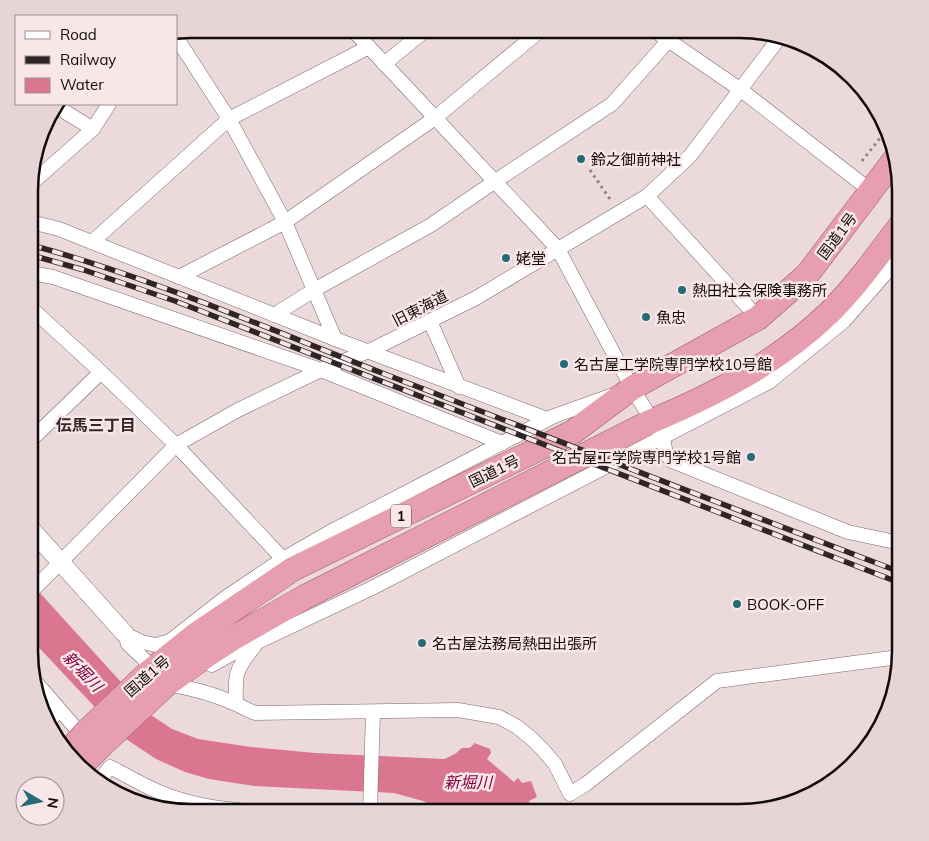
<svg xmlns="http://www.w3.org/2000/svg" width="929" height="841" font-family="Mulish,'Noto Sans JP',sans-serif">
  <rect width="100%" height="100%" fill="#ecd9dc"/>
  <!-- water -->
  <path fill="#da7690" d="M30,582l121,133 21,14 26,10 53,8 64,6 129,6 11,-5 7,-6c6,0 9,1 12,-5l16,6 1,4 -4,6 27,23 4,-4 4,5 9,-2 6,16 -8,4 2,11h-87l-21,-11 -29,-8 -140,-7 -45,-7 -24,-7 -29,-13 -33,-22 -94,-100z"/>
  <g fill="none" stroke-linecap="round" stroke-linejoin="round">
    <!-- minor casing -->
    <g stroke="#7a696c" stroke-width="15">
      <g id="minor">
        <path d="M352,29l206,220 74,139 31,50 3,16 6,7 176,71 52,11"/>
        <path d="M652,29l89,61 130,101"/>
        <path d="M176,37l53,82 56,103 50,117"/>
        <path d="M384,64l43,-35"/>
        <path d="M54,105l39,24"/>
        <path d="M32,183l61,-54 16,-25"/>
        <path d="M647,196l111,122"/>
        <path d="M31,222l28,7 276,110 212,80"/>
        <path d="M92,242l137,-123 140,-72"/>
        <path d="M31,273l22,4 268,93 181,73"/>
        <path d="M179,277l106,-55 150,-104 107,-89"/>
        <path d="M31,308l70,64 75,73 107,114"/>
        <path d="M274,315l40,-25 117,-65 63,-43 118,-78 56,-63"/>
        <path d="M430,321l29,66"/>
        <path d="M30,441l71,-69"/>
        <path d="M29,594l147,-149 62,-35 83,-40 48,-19 107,-53 171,-102 43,-40 90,-119"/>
        <path d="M125,634l17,8 14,3 14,-4 55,-43 58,-39 47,-27 224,-116 56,-20"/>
        <path d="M125,634l3,10 16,15 5,13"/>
        <path d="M212,665l16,-9 144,-68 397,-206 75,-61 48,-55 8,-12"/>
        <path d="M34,680l52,60"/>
        <path d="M167,684c23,4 45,9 66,19 8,3 14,7 22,10l203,-3 41,7 17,9 15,12 13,13 11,13 15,30 16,-10 131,-103 182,-24"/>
        <path d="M236,703c-1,-29 -1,-33 18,-56"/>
        <path d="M48,723l11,-13"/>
        <path d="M100,780l10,-13c16,8 32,18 49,25 35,15 70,18 107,20"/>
        <path d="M370,812l3,-100"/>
      </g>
    </g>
    <!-- tertiary casing -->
    <g stroke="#7a696c" stroke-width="19">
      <path id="tertiary" d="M30,528l95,106"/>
    </g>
    <!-- trunk casing -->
    <g stroke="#985b6a" stroke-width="25">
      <g id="trunk">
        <path d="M88,730l61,-58 45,-36 99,-67 280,-137 59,-44 126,-70 49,-43 88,-116"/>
        <path d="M103,744l64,-60 37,-27 31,-20 68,-39 349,-177c64,-27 128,-60 178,-109 26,-26 48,-57 70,-86"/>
      </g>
    </g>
    <!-- path -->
    <g stroke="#8e8183" stroke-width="3" stroke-dasharray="2.5 4" stroke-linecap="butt">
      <path d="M862,161l26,-33"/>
      <path d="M590,170l22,32"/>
    </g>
    <!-- minor -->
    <use href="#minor" stroke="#fff" stroke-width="14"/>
    <!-- tertiary -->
    <use href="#tertiary" stroke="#fff" stroke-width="18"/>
    <!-- trunk -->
    <use href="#trunk" stroke="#e79eb0" stroke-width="24"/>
    <!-- rail casing -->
    <g stroke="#2d2526" stroke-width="5.5">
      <g id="rail">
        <path d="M31,245c121,33 235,83 351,128 173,67 345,133 518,199"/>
        <path d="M31,255l53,15 91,31 725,282"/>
      </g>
    </g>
    <!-- rail -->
    <use href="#rail" stroke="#f9e6e9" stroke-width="4" stroke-dasharray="11" stroke-linecap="butt"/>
    <!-- trunk-bridge casing -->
    <g stroke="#985b6a" stroke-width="25" stroke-linecap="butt">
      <g id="trunk-bridge">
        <path d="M67,753l21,-23"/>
        <path d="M81,766l22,-22"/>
      </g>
    </g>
    <!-- trunk-bridge -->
    <use href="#trunk-bridge" stroke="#e79eb0" stroke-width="24"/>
  </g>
  <!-- markers -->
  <g fill="#246a79" stroke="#f9e6e9" stroke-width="2">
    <circle cx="581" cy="159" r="5"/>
    <circle cx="506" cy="258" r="5"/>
    <circle cx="682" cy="290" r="5"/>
    <circle cx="646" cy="317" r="5"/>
    <circle cx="564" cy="364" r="5"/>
    <circle cx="751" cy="457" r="5"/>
    <circle cx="737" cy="604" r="5"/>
    <circle cx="422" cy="643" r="5"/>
  </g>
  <g text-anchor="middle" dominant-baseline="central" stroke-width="5" stroke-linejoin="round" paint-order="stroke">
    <!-- shield labels -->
    <rect fill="#f9e6e9" stroke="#574d4e" stroke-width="1" x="391" y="504.5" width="20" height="23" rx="4"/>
    <g font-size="14" font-weight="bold" fill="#110b0c">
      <text x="401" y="516">1</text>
    </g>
    <!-- poi labels -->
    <g font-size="15" fill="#110b0c" stroke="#f9e6e9" text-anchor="start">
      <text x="591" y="159">鈴之御前神社</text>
      <text x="516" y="258">姥堂</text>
      <text x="692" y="290">熱田社会保険事務所</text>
      <text x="656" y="317">魚忠</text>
      <text x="574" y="364">名古屋工学院専門学校10号館</text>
      <text x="741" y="457" text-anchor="end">名古屋工学院専門学校1号館</text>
      <text x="747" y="604">BOOK-OFF</text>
      <text x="432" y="643">名古屋法務局熱田出張所</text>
    </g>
    <!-- street labels -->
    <g font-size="15" fill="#110b0c" stroke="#f9e6e9">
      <text transform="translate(837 236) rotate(-53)">国道1号</text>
      <text transform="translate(420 308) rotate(-27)">旧東海道</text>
      <text transform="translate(494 471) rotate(-26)">国道1号</text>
      <text transform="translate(147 676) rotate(-41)">国道1号</text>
    </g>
    <!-- neighbourhood labels -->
    <g font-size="16" font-weight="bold" fill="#342629" stroke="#f9e6e9">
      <text x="96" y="425">伝馬三丁目</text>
    </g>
    <!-- water labels -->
    <g font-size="16" font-style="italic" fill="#82003b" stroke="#f9e6e9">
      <text transform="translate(83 671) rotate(46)">新堀川</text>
      <text x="468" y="782">新堀川</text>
    </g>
  </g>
  <!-- crop -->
  <path d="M0 0H929V841H0ZM191 38H739A153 153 0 0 1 892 191V651A153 153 0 0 1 739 804H191A153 153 0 0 1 38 651V191A153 153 0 0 1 191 38Z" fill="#e6d4d7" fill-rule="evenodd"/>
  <path fill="none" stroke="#110b0c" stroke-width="2.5" d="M191 38H739A153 153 0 0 1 892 191V651A153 153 0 0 1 739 804H191A153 153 0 0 1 38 651V191A153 153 0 0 1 191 38Z"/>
  <!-- legend -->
  <rect x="15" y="15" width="162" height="90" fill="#f9e6e9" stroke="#9c8e91"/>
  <rect x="25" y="31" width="25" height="8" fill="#ffffff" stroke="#9c8e91"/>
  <text x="60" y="40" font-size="15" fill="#110b0c">Road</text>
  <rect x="25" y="56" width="25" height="8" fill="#2d2526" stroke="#9c8e91"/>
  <text x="60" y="65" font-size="15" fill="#110b0c">Railway</text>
  <rect x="25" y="78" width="25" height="15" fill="#da7690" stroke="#9c8e91"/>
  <text x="60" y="90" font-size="15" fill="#110b0c">Water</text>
  <!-- north arrow -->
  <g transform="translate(40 801) rotate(99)"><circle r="24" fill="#f9e6e9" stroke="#9c8e91"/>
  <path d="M0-4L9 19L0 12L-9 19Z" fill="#246a79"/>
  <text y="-8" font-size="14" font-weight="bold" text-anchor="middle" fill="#110b0c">N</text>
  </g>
</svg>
